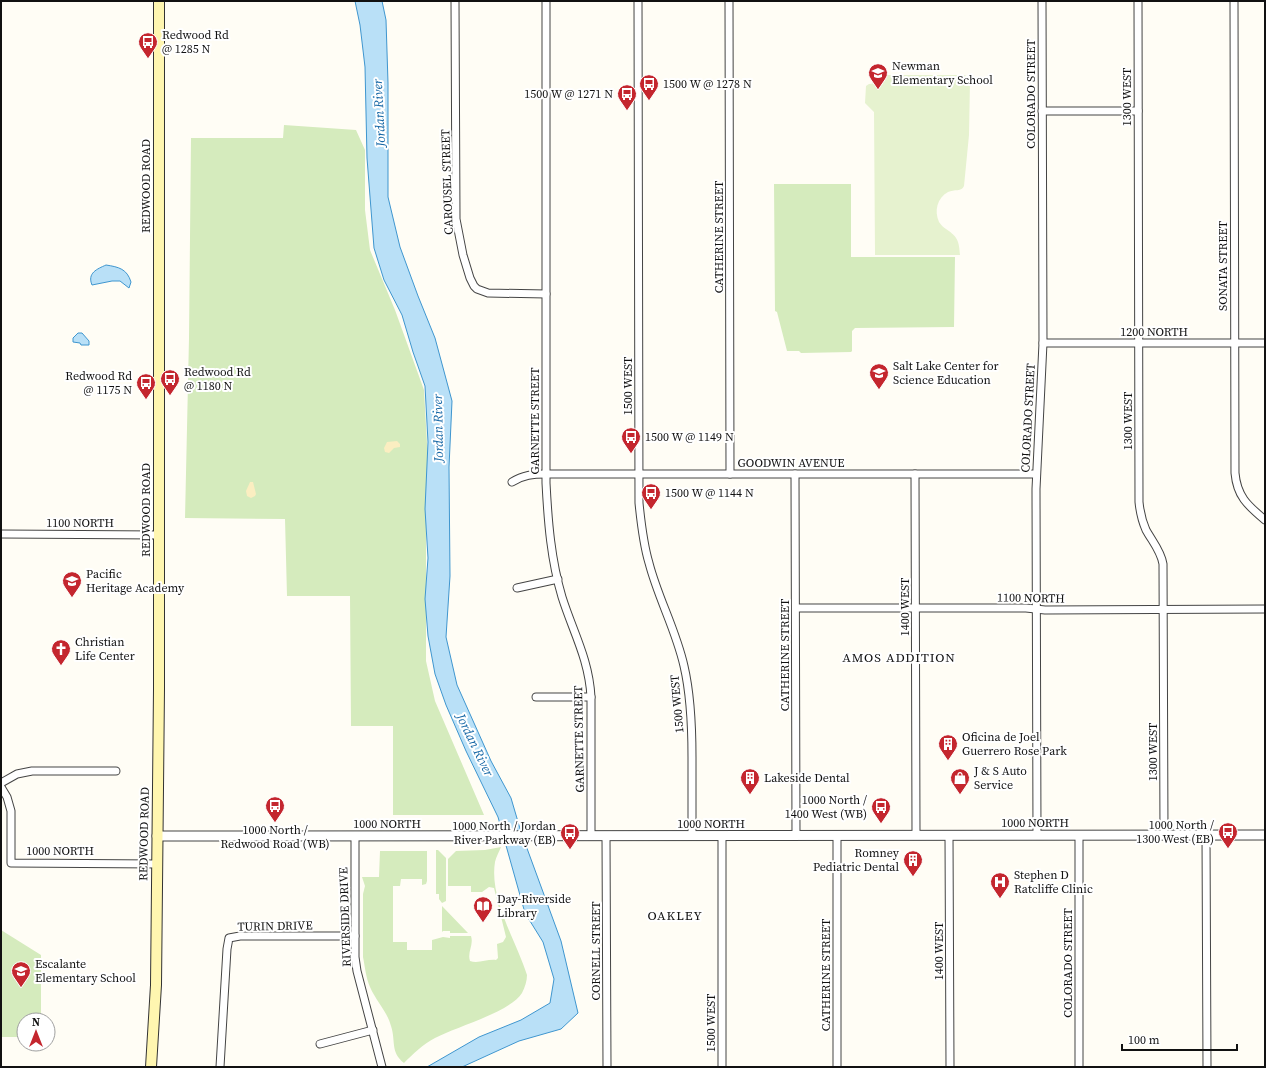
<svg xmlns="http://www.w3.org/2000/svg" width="1266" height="1068" font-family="'Source Serif 4',serif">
  <rect width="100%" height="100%" fill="#fffdf5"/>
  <!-- green -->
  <g fill="#d5ebbd">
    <path d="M284,125l72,5 9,20v60l5,40 25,60 29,80 4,71 -2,46v154l9,40 49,114h-91v-89h-42l-1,-130h-63l-2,-77 -100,-1 4,-180 2,-200h92z"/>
    <path d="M774,184h77v73h104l-1,70 -99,1 -3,3v20l-1,1 -50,1 -2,-2h-12l-10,-39 -2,-1z"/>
    <path d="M501,847c-2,5 -5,10 -6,15 -6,36 21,79 32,113 0,6 -2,12 -5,18 -12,19 -66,34 -87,45 -12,6 -22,16 -31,25 -14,-11 -8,-22 -13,-37 -4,-15 -15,-25 -21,-39 -4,-9 -5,-20 -7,-30v-63l2,-8 -3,-9h17l1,-26h47v30l-1,3 -4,1v-6h-21l-1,7h-7v56h14v8h25v-10l11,-3 7,1v-2h21c3,9 -4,16 -1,25 8,3 17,-2 26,-1l2,-2 -1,-14 6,-2 3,-5 -12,-49 -5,-1 -7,5h-11v-6h-23v-27l8,-8 29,-1z"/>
    <path d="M436,850h2l8,8v43l-4,2 -3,-4v-5h-3z"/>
    <path d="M442,906l26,27h-18v-2h-7v1l-1,-1z"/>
    <path d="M1,930l40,25v65h-17v17h-23z"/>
  </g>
  <!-- sand -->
  <g fill="#fbeec1">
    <path d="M397,441l3,3v3l-6,1 -5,5 -4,-1 -1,-4 3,-6z"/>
    <path d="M250,482h3l3,12 -1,2 -4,2 -4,-2 -1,-5z"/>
  </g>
  <!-- pitch -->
  <path fill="#e6f2cf" d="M884,75h81l5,6 -1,54 -5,51c-2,6 -10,3 -16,6 -11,6 -14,19 -9,30 2,3 4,5 7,7 12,8 13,12 14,26h-85l-1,-143 -9,-9 1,-17 3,-2 8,-1z"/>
  <!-- water -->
  <g fill="#b9e0f7" stroke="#3f96cf">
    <path d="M355,1h27l4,19 2,63v114l12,50 18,49 17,42 17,63 -3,66 1,109 -4,61 11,48 34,76 20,37 10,34 40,109 17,72 -17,16 -42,12 -57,26h-35l52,-30 42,-17 29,-17 4,-24 -11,-37 -18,-29 -27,-96 -32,-66 -20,-46 -11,-31 -7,-38 -3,-37 3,-41 -3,-49 3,-67 -3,-56 -12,-34 -11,-37 -18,-35 -10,-32 -7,-90 -2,-91 -5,-42z"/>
    <path d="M106,265c13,2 21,4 25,17l-2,6 -9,-7h-8l-20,4c-5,-12 5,-16 14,-20z"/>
    <path d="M78,333h4l7,8v4h-8l-1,-2 -7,-1v-4z"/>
  </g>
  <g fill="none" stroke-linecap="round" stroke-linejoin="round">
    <!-- minor casing -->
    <g stroke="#444" stroke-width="9">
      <g id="minor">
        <path d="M455,1l1,218 7,36 7,23 4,8 3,3 11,4 58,1"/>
        <path d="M546,1v482c2,39 5,77 16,114 11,35 27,62 29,100v139"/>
        <path d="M638,1l1,502c2,20 4,40 10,60 9,35 27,67 35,103 7,30 8,60 8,91 0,26 0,52 0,79"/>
        <path d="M729,1l1,473"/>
        <path d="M1138,1l1,501c1,10 3,19 7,28 6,11 15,21 17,34l1,271"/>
        <path d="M1234,1l1,472c2,23 12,32 30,47"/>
        <path d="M1042,111h96"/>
        <path d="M1043,343h222"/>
        <path d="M795,474l1,362"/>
        <path d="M915,474l1,361"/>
        <path d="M512,482c11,-7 21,-8 34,-8h490"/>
        <path d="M1,534l158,1"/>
        <path d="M517,588l41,-9"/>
        <path d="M796,608h230l19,2 220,-1"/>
        <path d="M536,697h55"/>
        <path d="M1,783l16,-9 15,-3h84"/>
        <path d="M1,787l6,10 4,14v52l146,1"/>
        <path d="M949,835l1,232"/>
        <path d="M1037,835l-1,-346 7,-146 -1,-342"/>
        <path d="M1079,835v232"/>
        <path d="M1206,835l1,232"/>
        <path d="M355,836v121l2,14 25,96"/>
        <path d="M606,836l1,231"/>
        <path d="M722,836v231"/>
        <path d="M837,836v231"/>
        <path d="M320,1044l53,-14"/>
        <path d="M220,1067l7,-118 2,-11 11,-2h115"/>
      </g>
    </g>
    <!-- tertiary casing -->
    <g stroke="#444" stroke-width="11">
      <path id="tertiary" d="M157,836l1108,-1"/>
    </g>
    <!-- secondary casing -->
    <g stroke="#333" stroke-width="12">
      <path id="secondary" d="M151,1067l5,-82 3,-296v-688"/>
    </g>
    <!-- minor -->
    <use href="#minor" stroke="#fff" stroke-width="7"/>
    <!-- tertiary -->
    <use href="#tertiary" stroke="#fff" stroke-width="9"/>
    <!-- secondary -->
    <use href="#secondary" stroke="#fff6b0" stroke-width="10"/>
  </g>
  <!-- icons -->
  <defs>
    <g id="bus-pin" transform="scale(1)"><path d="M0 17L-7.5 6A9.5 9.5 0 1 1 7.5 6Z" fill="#c4262e" stroke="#fff"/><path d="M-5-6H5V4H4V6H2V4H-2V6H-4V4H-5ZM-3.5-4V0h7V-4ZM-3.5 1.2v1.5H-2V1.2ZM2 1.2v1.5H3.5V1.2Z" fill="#fff"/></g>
    <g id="school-pin" transform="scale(1)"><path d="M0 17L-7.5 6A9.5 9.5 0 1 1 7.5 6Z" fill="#c4262e" stroke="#fff"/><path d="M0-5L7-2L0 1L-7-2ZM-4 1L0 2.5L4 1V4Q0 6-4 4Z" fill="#fff"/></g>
    <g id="church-pin" transform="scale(1)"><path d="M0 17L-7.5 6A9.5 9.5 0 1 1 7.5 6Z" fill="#c4262e" stroke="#fff"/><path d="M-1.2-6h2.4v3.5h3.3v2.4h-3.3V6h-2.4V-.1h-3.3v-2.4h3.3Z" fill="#fff"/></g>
    <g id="building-pin" transform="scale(1)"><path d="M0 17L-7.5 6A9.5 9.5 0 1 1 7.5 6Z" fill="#c4262e" stroke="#fff"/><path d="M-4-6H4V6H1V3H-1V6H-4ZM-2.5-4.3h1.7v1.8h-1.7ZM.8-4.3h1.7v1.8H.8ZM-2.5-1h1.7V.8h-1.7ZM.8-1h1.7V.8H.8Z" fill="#fff"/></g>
    <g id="shop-pin" transform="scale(1)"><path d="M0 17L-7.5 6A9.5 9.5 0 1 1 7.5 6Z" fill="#c4262e" stroke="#fff"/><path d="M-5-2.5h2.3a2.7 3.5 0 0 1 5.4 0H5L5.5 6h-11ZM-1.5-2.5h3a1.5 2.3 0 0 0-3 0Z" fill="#fff"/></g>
    <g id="hospital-pin" transform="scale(1)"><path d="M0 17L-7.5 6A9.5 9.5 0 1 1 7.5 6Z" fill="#c4262e" stroke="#fff"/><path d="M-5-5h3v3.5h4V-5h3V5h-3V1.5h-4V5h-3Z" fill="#fff"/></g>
    <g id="library-pin" transform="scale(1)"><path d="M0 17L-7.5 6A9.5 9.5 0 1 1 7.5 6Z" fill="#c4262e" stroke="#fff"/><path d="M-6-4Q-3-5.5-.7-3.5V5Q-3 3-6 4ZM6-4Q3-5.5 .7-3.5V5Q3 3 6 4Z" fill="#fff"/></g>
  </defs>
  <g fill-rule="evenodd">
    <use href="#bus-pin" x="148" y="42"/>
    <use href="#school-pin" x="878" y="73"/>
    <use href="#bus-pin" x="649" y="84"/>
    <use href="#bus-pin" x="627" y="94"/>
    <use href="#school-pin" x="879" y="373"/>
    <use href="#bus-pin" x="170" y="379"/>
    <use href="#bus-pin" x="146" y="383"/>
    <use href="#bus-pin" x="631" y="437"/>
    <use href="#bus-pin" x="651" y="493"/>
    <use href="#school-pin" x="72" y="581"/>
    <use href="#church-pin" x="61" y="649"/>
    <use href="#building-pin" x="948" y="744"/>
    <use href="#building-pin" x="750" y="778"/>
    <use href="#shop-pin" x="960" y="778"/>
    <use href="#bus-pin" x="275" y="806"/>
    <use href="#bus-pin" x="881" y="807"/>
    <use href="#bus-pin" x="1228" y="832"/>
    <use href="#bus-pin" x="570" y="833"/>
    <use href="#building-pin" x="913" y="860"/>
    <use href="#hospital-pin" x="1000" y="882"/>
    <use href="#library-pin" x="483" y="906"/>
    <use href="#school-pin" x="21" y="971"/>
  </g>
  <g text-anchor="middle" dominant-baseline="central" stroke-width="4" stroke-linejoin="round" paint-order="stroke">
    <!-- poi labels -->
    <g font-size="12" fill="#111" stroke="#fff" text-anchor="start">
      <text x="162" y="35">Redwood Rd<tspan x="162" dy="14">@ 1285 N</tspan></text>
      <text x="892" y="66">Newman<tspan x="892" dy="14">Elementary School</tspan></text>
      <text x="663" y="84">1500 W @ 1278 N</text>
      <text x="613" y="94" text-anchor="end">1500 W @ 1271 N</text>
      <text x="893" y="366">Salt Lake Center for<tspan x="893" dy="14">Science Education</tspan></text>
      <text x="184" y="372">Redwood Rd<tspan x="184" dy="14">@ 1180 N</tspan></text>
      <text x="132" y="376" text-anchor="end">Redwood Rd<tspan x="132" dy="14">@ 1175 N</tspan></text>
      <text x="645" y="437">1500 W @ 1149 N</text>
      <text x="665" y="493">1500 W @ 1144 N</text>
      <text x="86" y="574">Pacific<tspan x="86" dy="14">Heritage Academy</tspan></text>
      <text x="75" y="642">Christian<tspan x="75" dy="14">Life Center</tspan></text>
      <text x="962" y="737">Oficina de Joel<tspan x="962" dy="14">Guerrero Rose Park</tspan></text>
      <text x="974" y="771">J &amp; S Auto<tspan x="974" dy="14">Service</tspan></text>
      <text x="764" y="778">Lakeside Dental</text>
      <text x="867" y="800" text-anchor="end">1000 North /<tspan x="867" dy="14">1400 West (WB)</tspan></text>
      <text x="1214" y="825" text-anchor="end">1000 North /<tspan x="1214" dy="14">1300 West (EB)</tspan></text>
      <text x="556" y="826" text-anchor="end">1000 North / Jordan<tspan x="556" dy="14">River Parkway (EB)</tspan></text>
      <text x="275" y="830" text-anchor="middle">1000 North /<tspan x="275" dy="14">Redwood Road (WB)</tspan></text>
      <text x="899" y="853" text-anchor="end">Romney<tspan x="899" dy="14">Pediatric Dental</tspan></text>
      <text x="1014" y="875">Stephen D<tspan x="1014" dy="14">Ratcliffe Clinic</tspan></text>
      <text x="497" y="899">Day-Riverside<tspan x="497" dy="14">Library</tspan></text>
      <text x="35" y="964">Escalante<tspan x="35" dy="14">Elementary School</tspan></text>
    </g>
    <!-- street labels -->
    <g font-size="12" fill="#111" stroke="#fff">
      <text transform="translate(1031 94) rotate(-90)">COLORADO STREET</text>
      <text transform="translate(1127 97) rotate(-90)">1300 WEST</text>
      <text transform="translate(447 182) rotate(-92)">CAROUSEL STREET</text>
      <text transform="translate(146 186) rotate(-90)">REDWOOD ROAD</text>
      <text transform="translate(719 237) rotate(-90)">CATHERINE STREET</text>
      <text transform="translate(1223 266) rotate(-90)">SONATA STREET</text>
      <text x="1154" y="332">1200 NORTH</text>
      <text transform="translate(628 386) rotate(-90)">1500 WEST</text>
      <text transform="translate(1028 418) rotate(-87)">COLORADO STREET</text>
      <text transform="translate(535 421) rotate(-90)">GARNETTE STREET</text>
      <text transform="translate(1128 421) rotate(-90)">1300 WEST</text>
      <text x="791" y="463">GOODWIN AVENUE</text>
      <text transform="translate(146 510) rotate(-90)">REDWOOD ROAD</text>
      <text x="80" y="523">1100 NORTH</text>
      <text transform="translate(1031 598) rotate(1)">1100 NORTH</text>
      <text transform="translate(905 607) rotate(-90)">1400 WEST</text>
      <text transform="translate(785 655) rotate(-90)">CATHERINE STREET</text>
      <text transform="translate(677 704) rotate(-95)">1500 WEST</text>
      <text transform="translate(579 739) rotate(-91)">GARNETTE STREET</text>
      <text transform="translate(1153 752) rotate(-90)">1300 WEST</text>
      <text x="1035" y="823">1000 NORTH</text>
      <text x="387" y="824">1000 NORTH</text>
      <text x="711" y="824">1000 NORTH</text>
      <text transform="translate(144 834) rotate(-89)">REDWOOD ROAD</text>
      <text x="60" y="851">1000 NORTH</text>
      <text transform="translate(345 917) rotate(-92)">RIVERSIDE DRIVE</text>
      <text transform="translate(275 926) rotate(-1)">TURIN DRIVE</text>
      <text transform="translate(596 951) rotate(-90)">CORNELL STREET</text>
      <text transform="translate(939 951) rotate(-90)">1400 WEST</text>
      <text transform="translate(1068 963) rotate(-90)">COLORADO STREET</text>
      <text transform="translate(826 975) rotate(-90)">CATHERINE STREET</text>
      <text transform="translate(711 1023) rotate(-90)">1500 WEST</text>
    </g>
    <!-- water labels -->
    <g font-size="13" font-style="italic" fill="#1768a6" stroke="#fff">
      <text transform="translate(379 113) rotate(-93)">Jordan River</text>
      <text transform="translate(438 428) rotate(-91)">Jordan River</text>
      <text transform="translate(475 745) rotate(64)">Jordan River</text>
    </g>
    <!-- neighbourhood labels -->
    <g font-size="13" letter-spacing="1" fill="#111" stroke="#fff">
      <text x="899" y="657">AMOS ADDITION</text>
      <text x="675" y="915">OAKLEY</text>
    </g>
  </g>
  <!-- border -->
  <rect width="1266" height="1068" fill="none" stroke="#111111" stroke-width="4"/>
  <!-- north arrow -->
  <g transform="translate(36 1032)"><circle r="19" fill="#ffffff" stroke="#a0a0a0"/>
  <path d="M0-3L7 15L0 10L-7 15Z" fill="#c4262e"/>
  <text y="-6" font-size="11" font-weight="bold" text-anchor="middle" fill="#111111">N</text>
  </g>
  <!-- scale -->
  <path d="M1122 1044v6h115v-6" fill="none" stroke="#111111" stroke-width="2"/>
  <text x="1128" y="1044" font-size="12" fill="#111111" stroke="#ffffff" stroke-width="3" paint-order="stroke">100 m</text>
</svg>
